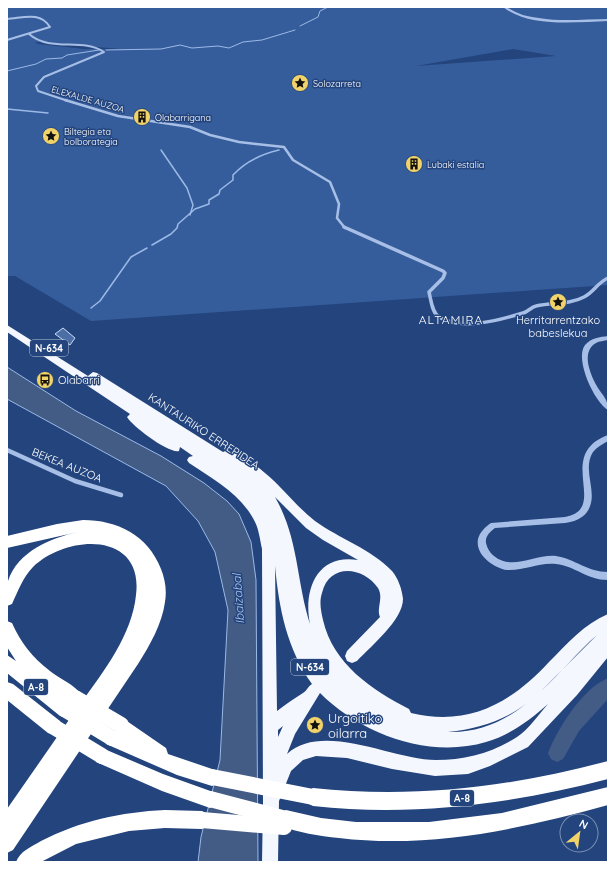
<svg xmlns="http://www.w3.org/2000/svg" width="615" height="869" font-family="Quicksand,sans-serif">
  <rect width="100%" height="100%" fill="#23447d"/>
  <!-- green -->
  <path fill="#365d9b" fill-rule="evenodd" d="M7,7h601v278l-517,36 -76,-45h-8zM35,42l86,7h-37l-46,-5zM513,49l43,7 -140,10z"/>
  <!-- water -->
  <path fill="#435c86" stroke="#9bb9e7" d="M7,367l69,44 85,45 43,27 23,18 12,13 12,28 5,38 2,282h-60l3,-25 19,-77 8,-150 -13,-58 -17,-31 -32,-35 -159,-87z"/>
  <g fill="none" stroke-linecap="round" stroke-linejoin="round">
    <!-- stream-far1 -->
    <g stroke="#9bb9e7" stroke-width="1">
      <path d="M300,26l18,-9 2,-6 8,-4"/>
      <path d="M106,50l55,-1 19,-4 12,3 26,-2 11,2 14,-6 19,-2 33,-10"/>
      <path d="M7,71l29,-7 10,-5 16,-1 5,-3 32,-5"/>
    </g>
    <!-- stream -->
    <g stroke="#9bb9e7" stroke-width="1.5">
      <path d="M7,109l41,4"/>
      <path d="M161,150l26,38 6,17 -3,10"/>
      <path d="M152,245l19,-11 6,-6 1,-4 17,-15 14,-5v-4l10,-6 1,-4 13,-10v-5c12,-13 29,-21 46,-25"/>
      <path d="M91,308l9,-7 31,-44 16,-9"/>
    </g>
    <!-- river -->
    <path fill="#435c86" fill-rule="evenodd" d="M608,678v21l-29,32 -16,28 -6,3 -6,-3 -3,-6c10,-25 34,-64 60,-75z"/>
  </g>
  <!-- building -->
  <path fill="#4b6ea6" stroke="#cadaf5" d="M63,328l12,10 -5,7 -15,-11z"/>
  <g fill="none" stroke-linecap="round" stroke-linejoin="round">
    <!-- minor-far3 -->
    <g stroke="#a7bfe6" stroke-width="2">
      <path d="M7,19c16,-1 33,-8 43,8l-43,13"/>
      <path d="M29,34c22,19 53,3 75,18l-60,25 -8,9 2,5 30,10"/>
    </g>
    <!-- minor-far2 -->
    <path stroke="#a7bfe6" stroke-width="2.5" d="M65,100l53,16 72,11 20,8 29,7 45,5 9,13 37,22 9,22 -2,14 8,10"/>
    <!-- minor-far1 -->
    <path stroke="#a7bfe6" stroke-width="3.5" d="M344,227l99,44 2,2 -2,5 -14,14c2,8 3,21 10,25 22,14 61,3 84,-4 5,-1 8,-6 13,-7 17,-4 33,-1 48,-9 10,-5 13,-14 24,-19"/>
    <!-- minor -->
    <path stroke="#a7bfe6" stroke-width="4.5" d="M7,450l68,31 46,14"/>
    <!-- tertiary -->
    <g fill="#a7bfe6" fill-rule="evenodd">
      <path d="M503,7c6,0 9,4 15,6 6,3 14,4 21,5 23,4 46,1 69,1v2c-32,1 -78,7 -105,-14z"/>
      <path d="M608,336v4c-4,1 -9,1 -12,3 -16,9 -5,33 2,45 5,8 10,11 10,22 -13,-7 -34,-51 -23,-65 6,-7 15,-8 23,-9z"/>
      <path d="M608,435v6c-5,3 -11,6 -15,11 -12,19 7,42 -6,60 -5,7 -14,10 -22,11l-70,5c-5,4 -10,8 -9,15 1,5 4,10 8,13 18,15 41,-2 62,0 19,3 32,16 52,16v8c-21,0 -33,-14 -52,-16 -17,-2 -32,7 -49,6 -13,-2 -32,-15 -29,-31 2,-7 7,-12 13,-16l74,-6c45,-8 -11,-62 43,-82z"/>
    </g>
    <!-- trunk -->
    <path fill="#f4f7fe" fill-rule="evenodd" d="M7,325l81,51 5,-4 4,1 126,79 5,-2 4,1c11,7 23,13 33,22 18,15 32,34 50,48 25,18 56,28 77,50 6,7 10,18 11,28 0,21 -32,47 -46,62l-5,2 -5,-2 -2,-5 2,-5 33,-34c-4,-9 4,-19 -2,-29 -15,-22 -49,-25 -56,5 -3,9 -1,18 1,27 10,44 49,70 86,89l2,4c58,14 100,-10 138,-51 18,-18 35,-38 59,-48v43l-31,38 -49,52 -38,19 -22,8 -33,2 -43,-7 -45,-11 -31,-2 -13,4 -12,11 -12,30 -1,61h-16l1,-59 -1,-254c-2,-9 -3,-19 -7,-27 -13,-27 -42,-43 -66,-59l-2,-3 2,-3 4,-1 -13,-9 -1,4c-10,3 -47,-25 -52,-34l3,-3 -123,-82zM275,497l31,31 17,12 35,20c-41,-7 -55,30 -48,64 -14,-44 -11,-85 -35,-127zM275,566c4,43 12,83 37,118 -4,2 -5,7 -9,9 -8,5 -17,11 -26,18zM597,635c-20,17 -36,38 -56,56zM320,693c41,41 109,66 166,49 24,-7 44,-22 62,-38 -9,10 -19,25 -31,33 -25,16 -52,23 -81,23 -43,0 -113,-39 -149,-6l8,-20zM526,704c-23,18 -48,29 -78,28 29,-3 55,-11 78,-28zM283,726l-5,11v-7z"/>
    <!-- motorway -->
    <g fill="#fff" fill-rule="evenodd">
      <path d="M83,520c34,0 65,15 78,49 4,10 6,21 4,33 -3,22 -15,43 -27,62l-125,186 -6,3v-44l73,-105 -5,2 -3,-1 2,5 -2,6 -6,2 -6,-2 -53,-43v-18l9,6 -9,-14v-26l5,2c9,20 20,34 38,48 10,8 28,15 33,27l-2,5c23,-32 51,-68 55,-108 8,-64 -69,-61 -103,-28 -10,10 -15,24 -21,37l-5,2c0,-8 -2,-18 1,-25 10,-30 43,-43 70,-49l-71,16v-12l50,-12z"/>
      <path d="M7,682l6,2 47,37 2,6 -2,6 -6,2 -6,-2 -41,-33z"/>
      <path d="M121,717l45,31 2,6 50,17 3,6 -3,6 -6,3 -35,-11 -71,-31 -2,-6 2,-6 6,-2 4,1 -3,-6 2,-6z"/>
      <path d="M102,748l61,26 53,19 3,6 -3,6 -6,3 -48,-17 -66,-29 -2,-6 2,-6z"/>
      <path d="M608,761v18c-97,25 -195,38 -295,27l-6,-3 -3,-6 3,-6 6,-3c100,11 198,-1 295,-27z"/>
      <path d="M608,787v18c-87,24 -178,44 -269,33 -20,-2 -41,-5 -59,-13l-3,-6 3,-6 6,-3 35,8 35,4h73l73,-9z"/>
      <path d="M165,810l37,1 6,3 3,6 -3,6 -6,3 -37,-1 -36,3 -53,13 -35,18h-25c4,-11 15,-15 25,-21 39,-20 80,-29 124,-31z"/>
    </g>
    <!-- motorway-bridge -->
    <g stroke="#fff" stroke-width="16">
      <path d="M75,698l46,27"/>
      <path d="M66,710l46,28"/>
      <path d="M54,727l48,29"/>
      <path d="M212,777l101,20"/>
      <path d="M210,799l76,20"/>
      <path d="M202,820l82,7"/>
    </g>
  </g>
  <!-- icons -->
  <defs>
    <g id="sight-disc" transform="scale(0.9)"><circle r="9.5" fill="#f1d36a" stroke="#23447d"/><path d="M0-6L1.8-2.2L6-1.7L2.9 1.2L3.7 5.4L0 3.3L-3.7 5.4L-2.9 1.2L-6-1.7L-1.8-2.2Z" fill="#111"/></g>
    <g id="building-disc" transform="scale(0.9)"><circle r="9.5" fill="#f1d36a" stroke="#23447d"/><path d="M-4-6H4V6H1V3H-1V6H-4ZM-2.5-4.3h1.7v1.8h-1.7ZM.8-4.3h1.7v1.8H.8ZM-2.5-1h1.7V.8h-1.7ZM.8-1h1.7V.8H.8Z" fill="#111"/></g>
    <g id="bus-disc" transform="scale(0.9)"><circle r="9.5" fill="#f1d36a" stroke="#23447d"/><path d="M-5-6H5V4H4V6H2V4H-2V6H-4V4H-5ZM-3.5-4V0h7V-4ZM-3.5 1.2v1.5H-2V1.2ZM2 1.2v1.5H3.5V1.2Z" fill="#111"/></g>
  </defs>
  <g fill-rule="evenodd">
    <use href="#sight-disc" x="300" y="83"/>
    <use href="#building-disc" x="142" y="117"/>
    <use href="#sight-disc" x="51" y="136"/>
    <use href="#building-disc" x="414" y="164"/>
    <use href="#sight-disc" x="558" y="302"/>
    <use href="#bus-disc" x="45" y="380"/>
    <use href="#sight-disc" x="315" y="725"/>
  </g>
  <g text-anchor="middle" dominant-baseline="central" stroke-width="3" stroke-linejoin="round" paint-order="stroke">
    <!-- far-poi labels -->
    <g font-size="9" fill="#fff" stroke="#23447d" text-anchor="start">
      <text x="313" y="83">Solozarreta</text>
      <text x="155" y="117">Olabarrigana</text>
      <text x="64" y="131">Biltegia eta<tspan x="64" dy="10">bolborategia</tspan></text>
      <text x="427" y="164">Lubaki estalia</text>
    </g>
    <!-- far-street labels -->
    <g font-size="9" fill="#fff" stroke="#23447d">
      <text transform="translate(88 99) rotate(16)">ELEXALDE AUZOA</text>
    </g>
    <!-- shield labels -->
    <g fill="#23447d" stroke="#bdc7d8" stroke-width="1">
      <rect x="30" y="340" width="38" height="16" rx="3"/>
      <rect x="291" y="659" width="38" height="16" rx="3"/>
      <rect x="24" y="679" width="24" height="16" rx="3"/>
      <rect x="450" y="790" width="24" height="16" rx="3"/>
    </g>
    <g font-size="10" font-weight="bold" fill="#fff">
      <text x="49" y="348">N-634</text>
      <text x="310" y="667">N-634</text>
      <text x="36" y="687">A-8</text>
      <text x="462" y="798">A-8</text>
    </g>
    <!-- poi labels -->
    <g font-size="11" fill="#fff" stroke="#23447d">
      <text x="558" y="320">Herritarrentzako<tspan x="558" dy="13">babeslekua</tspan></text>
      <text x="58" y="380" text-anchor="start">Olabarri</text>
    </g>
    <!-- street labels -->
    <g font-size="11" fill="#fff" stroke="#23447d">
      <text transform="translate(204 431) rotate(33)">KANTAURIKO ERREPIDEA</text>
      <text transform="translate(67 465) rotate(22)">BEKEA AUZOA</text>
    </g>
    <!-- neighbourhood labels -->
    <g font-size="12" letter-spacing="1" fill="#fff" stroke="#23447d">
      <text x="451" y="319">ALTAMIRA</text>
    </g>
    <!-- water labels -->
    <g font-size="12" font-style="italic" fill="#b2c9ee" stroke="#23447d">
      <text transform="translate(238 599) rotate(-94)">Ibaizabal</text>
    </g>
    <!-- near-poi labels -->
    <g font-size="13" fill="#fff" stroke="#23447d" text-anchor="start">
      <text x="328" y="718">Urgoitiko<tspan x="328" dy="15">oilarra</tspan></text>
    </g>
  </g>
  <!-- border -->
  <rect width="615" height="869" fill="none" stroke="#ffffff" stroke-width="16"/>
  <!-- north arrow -->
  <g transform="translate(579 833) rotate(29)"><circle r="19" fill="#23447d" stroke="#7b8fb1"/>
  <path d="M0-3L7 15L0 10L-7 15Z" fill="#f1d36a"/>
  <text y="-6" font-size="11" font-weight="bold" text-anchor="middle" fill="#ffffff">N</text>
  </g>
</svg>
